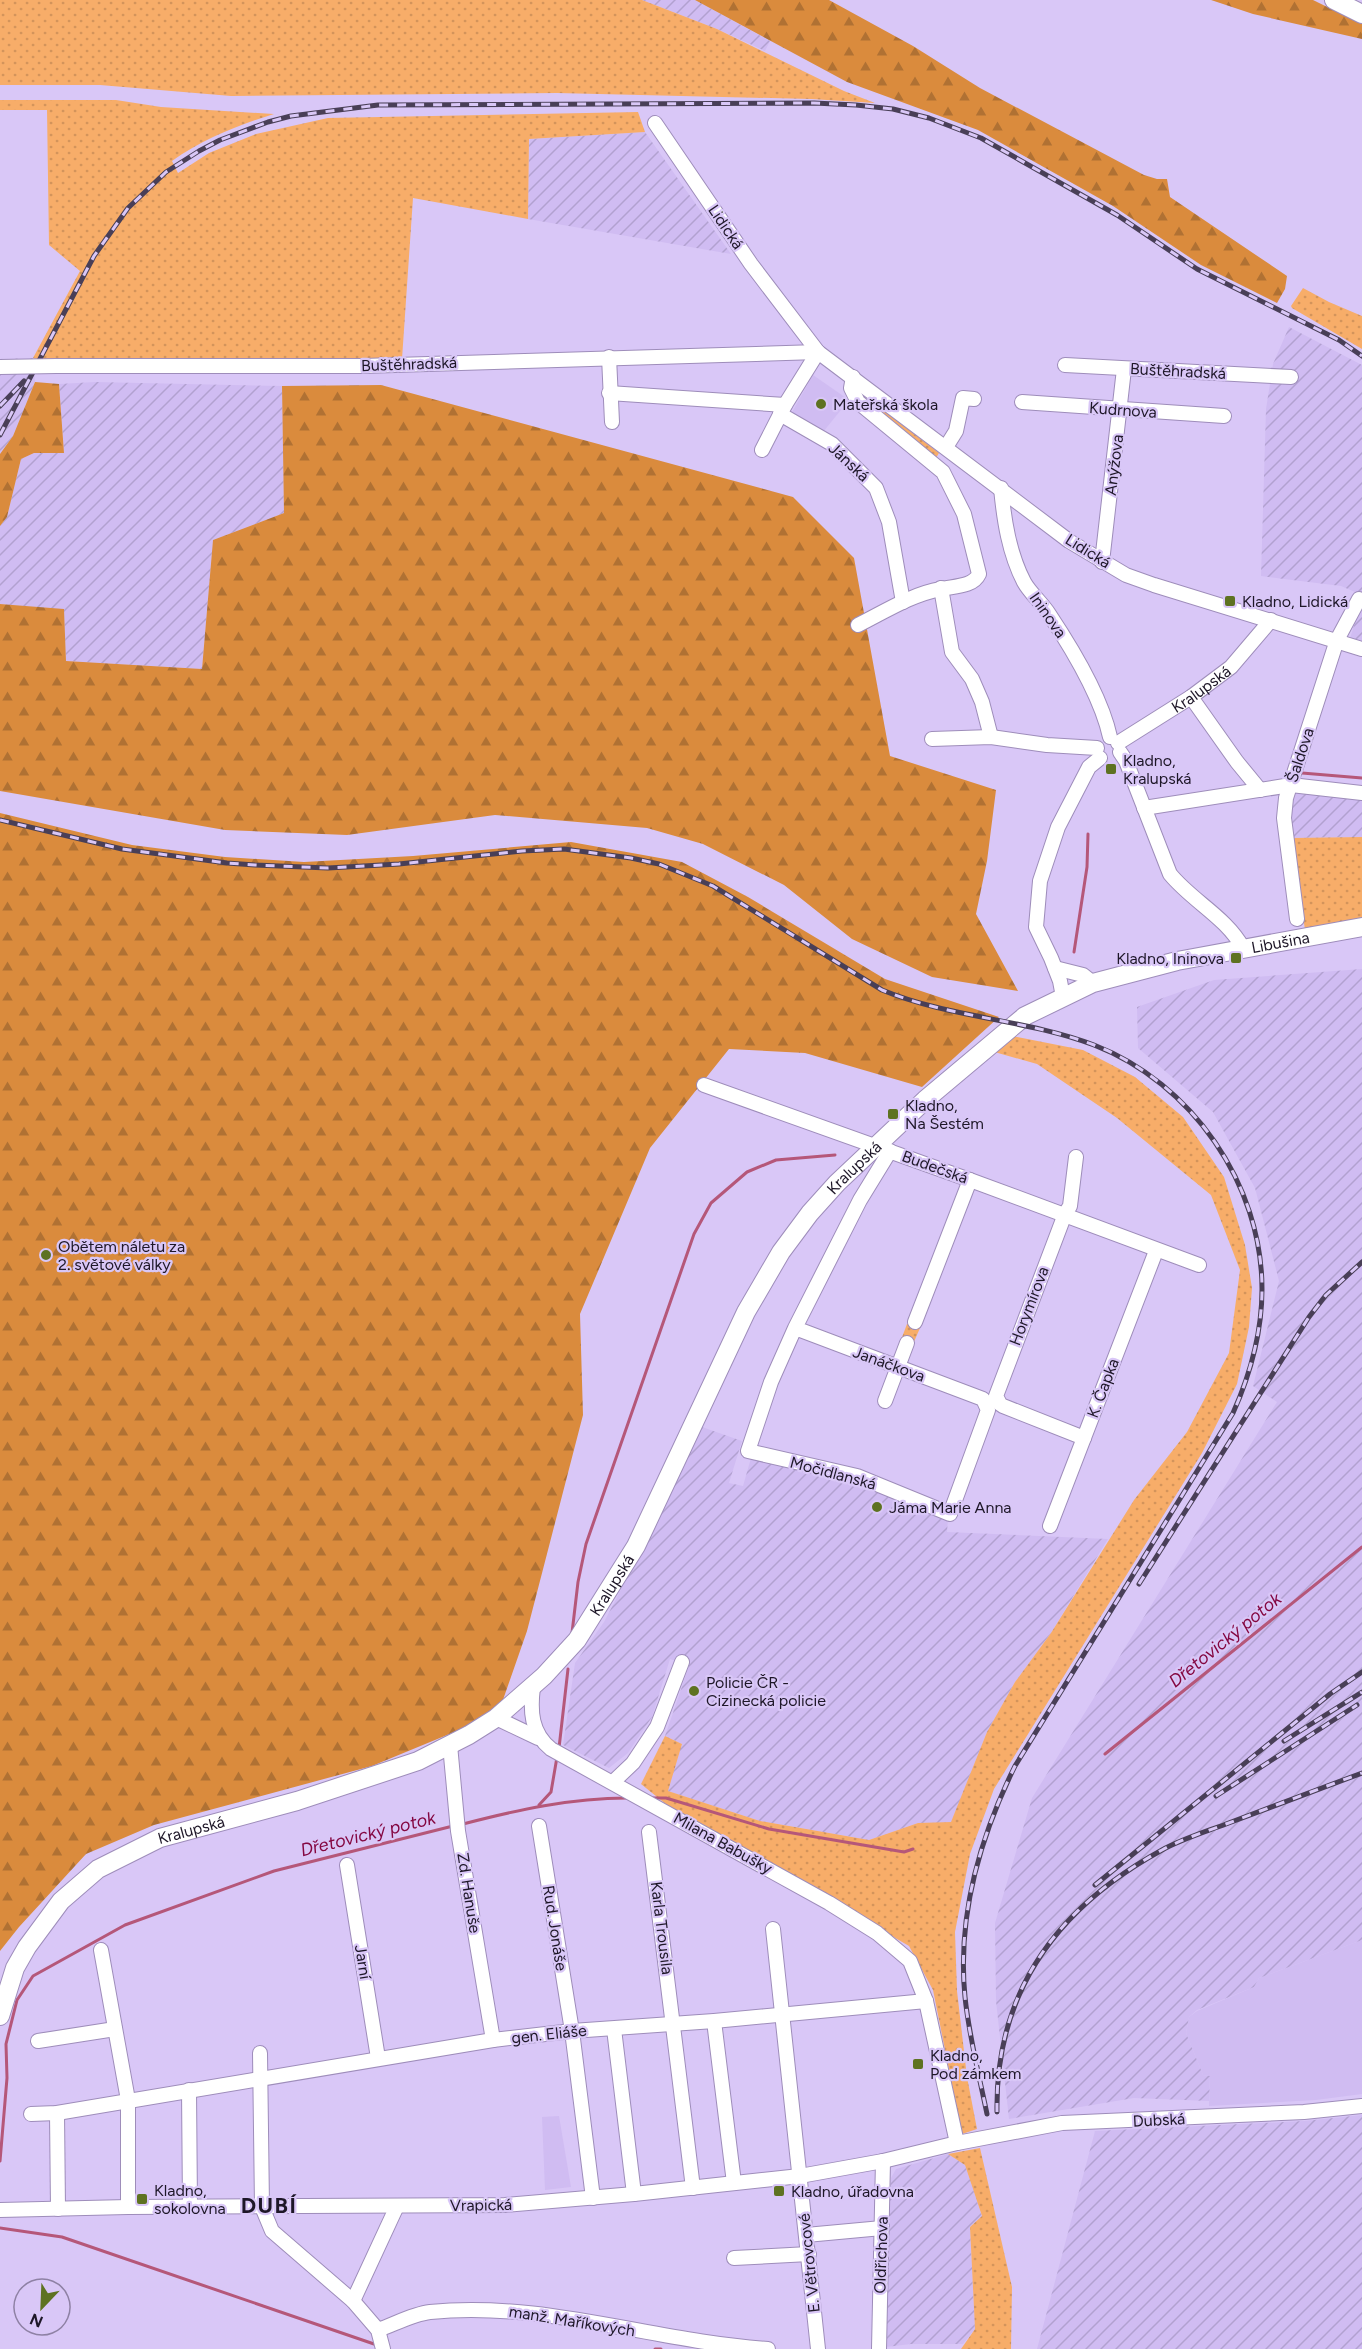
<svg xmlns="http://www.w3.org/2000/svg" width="1362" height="2349" font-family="Figtree,sans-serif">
  <defs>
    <pattern id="industrial-furrows" width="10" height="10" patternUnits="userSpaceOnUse" patternTransform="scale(1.5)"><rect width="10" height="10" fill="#d0bcf2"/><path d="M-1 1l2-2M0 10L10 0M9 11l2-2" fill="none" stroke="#b2a1d0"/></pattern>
    <pattern id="grass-dots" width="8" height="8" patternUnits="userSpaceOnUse" patternTransform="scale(1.5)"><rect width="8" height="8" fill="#f7ad69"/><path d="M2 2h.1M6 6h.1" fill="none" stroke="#d3945b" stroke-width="1.8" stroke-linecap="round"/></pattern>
    <pattern id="forest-firs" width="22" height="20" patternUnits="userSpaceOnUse" patternTransform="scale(1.5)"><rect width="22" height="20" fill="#da8b3d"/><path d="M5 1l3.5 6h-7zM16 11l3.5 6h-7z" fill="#b07133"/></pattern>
  </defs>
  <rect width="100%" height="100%" fill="#d9c7f7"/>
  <!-- built -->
  <g fill="#d0bcf2">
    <path d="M813,375l36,25 -26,32 -32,-18z"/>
    <path d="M1362,1940v154l-46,6 -107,6 1,-30 -7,-1 -17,-42 3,-16 8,-6 57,-24 5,-9z"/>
    <path d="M559,2116l12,71 -26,3 -3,-73z"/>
  </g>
  <!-- industrial -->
  <g fill="url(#industrial-furrows)">
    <path d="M642,0h53l75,41 -5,10 -48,-22z"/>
    <path d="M645,132l86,122 -203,-35 1,-80z"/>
    <path d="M1289,327l73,38v230l-21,-9 -80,-10 5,-167 7,-45z"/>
    <path d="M33,358l2,24 -22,54 -13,18v-95z"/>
    <path d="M95,382l187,4 2,127 -71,27 -11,129 -136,-8 -2,-51 -64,-6v-78l7,-9 14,-58 13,-6 30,-1 -5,-68z"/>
    <path d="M1362,601v41l-12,-4z"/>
    <path d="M1293,787l69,8v42l-70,1 -5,-19z"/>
    <path d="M1362,969v971l-103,38 -5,9 -57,23 -8,7 -3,16 17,42 7,1 -1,25 -75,-3 -125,21 -13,-118 -1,-78 37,-125 245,-396 -24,-16 26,-105 -24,-93 -42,-76 -75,-64 -1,-41 77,-27z"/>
    <path d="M702,1427l40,14 -13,42 14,3 8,-28 105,25 92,36 -1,13 161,7 -57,94 -36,49 -28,50 -36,91h-33l-49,17 -109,-19 -93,-30 15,-47 -17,-8 24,-70 -19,-7 -18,58 -24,36 -19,15 -46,-23 12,-82 29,-41 67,-129z"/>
    <path d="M1362,2115v234h-325l58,-218 209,-10z"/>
    <path d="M948,2154l17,11 17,51 -12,11 5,102 -12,15h-52l-25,3 1,-115 4,-54 5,-9z"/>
  </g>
  <!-- grass -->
  <g fill="url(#grass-dots)">
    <path d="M0,0h642l75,29 127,62 31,12 -64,-4 -254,-6 -326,3 -131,-11h-100z"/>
    <path d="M0,100h116l45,7 113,7c-36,11 -71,25 -102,47l6,12 31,-20 47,-19 72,-16 310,-6 7,20 -116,7 -1,80 -115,-21 -11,161 -356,3 -13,-4 47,-87 -31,-26 -2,-135h-47z"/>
    <path d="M1303,288l26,14 33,14v33l-70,-41 -1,-2z"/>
    <path d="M870,400l69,53 -3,5 -70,-54z"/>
    <path d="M1362,837v82l-57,11 -13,-92z"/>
    <path d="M1012,1036l71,14 52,27 48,40 41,60 21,68 7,43 -3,39 -12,57 -35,69 -208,336 -24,65 -15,78 2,59 10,86 10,52 -15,5 -29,-144 -24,-44 -242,-141 -26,-21 24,-48 17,8 -14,47 92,30 109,19 49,-17 33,-1 36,-90 28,-50 36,-49 83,-133 53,-68 42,-79 11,-83 -29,-75 -94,-77 -80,-54 -46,-13z"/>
    <path d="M913,1322l7,6 -7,16 -12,-4 6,-16z"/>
    <path d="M980,2148l32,139 -1,62h-50l14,-20 -5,-102 12,-11 -17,-51 -17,-11z"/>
  </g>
  <!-- forest -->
  <g fill="url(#forest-firs)">
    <path d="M695,0h134l84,46 67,42 164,87 13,4h10l3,18 117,79 -2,13 -8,14 -76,-38 -88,-59 -135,-76 -131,-48z"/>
    <path d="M1211,0h102l49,24v15l-109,-25z"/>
    <path d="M35,382l24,2 5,69h-30l-13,6 -14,58 -7,9v-72l13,-18z"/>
    <path d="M381,385l412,112 61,61 36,198 106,34 -9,71 -11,53 42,77 -86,-14 -80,-38 -68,-54 -81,-41 -56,-16 -152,-13 -148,20 -122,-5 -225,-39v-187l64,5 2,52 136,8 11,-129 71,-27 -2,-127z"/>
    <path d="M0,813l132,32 93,12 79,5 109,-6 158,-14 111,20 66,35 137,82 114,38 -77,70 -117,-34 -76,-4 -79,99 -70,166 3,101 -56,216 -29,83 -126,52 -218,59 -68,29 -67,73 -19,24z"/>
  </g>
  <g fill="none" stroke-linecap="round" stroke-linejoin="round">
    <!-- stream -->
    <g stroke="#b55779" stroke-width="3">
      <path d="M1302,773l60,5"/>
      <path d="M1074,952l13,-85 1,-33"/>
      <path d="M572,1633l6,-51 8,-38 108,-310 17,-31 36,-31 29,-12 59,-5"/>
      <path d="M559,1748l9,-79"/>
      <path d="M1105,1754l257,-207"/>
      <path d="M649,1798h17l103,31 135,23 9,-3"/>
      <path d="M539,1805l12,-13 6,-35"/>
      <path d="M463,1824c54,-14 108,-26 164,-26"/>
      <path d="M0,2161l7,-83 -1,-34 11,-44 16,-24 92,-51 149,-54 179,-45"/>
      <path d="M0,2228l62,9 312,107"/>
      <path d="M655,2349h6"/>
    </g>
    <!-- minor casing -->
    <g stroke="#9e8dba" stroke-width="16">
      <g id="minor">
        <path d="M655,123l96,141 67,88 251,189 57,34 28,10 208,64"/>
        <path d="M609,357l3,65"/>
        <path d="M1065,365l226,12"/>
        <path d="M56,366h307l455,-14"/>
        <path d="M853,377l-2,11 7,14 85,70 21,42 15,60c-6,13 -25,12 -38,15 -29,5 -57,23 -83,36"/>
        <path d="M609,393l176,12"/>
        <path d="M1022,402l202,14"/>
        <path d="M780,414l52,30 44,44 13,34 14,80"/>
        <path d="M946,447l10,-16 7,-33 11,1"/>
        <path d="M762,450l23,-45 33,-53"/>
        <path d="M1001,488c3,32 8,65 23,94 6,11 18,21 25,32 24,36 52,82 61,123"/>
        <path d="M1102,562l22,-193"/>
        <path d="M941,588l11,64 20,27 10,23 9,35"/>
        <path d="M1191,697l46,65 23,28"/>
        <path d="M932,739l59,-2 56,8 50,3"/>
        <path id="s1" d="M1118,743l73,-46 40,-30 40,-47"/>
        <path d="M1120,752l6,9 44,113c22,27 56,43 73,74"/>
        <path d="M1144,808l147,-23 71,8"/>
        <path d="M1297,919l-13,-101 2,-20 51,-158 22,-41"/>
        <path d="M1055,968l28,7 10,8"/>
        <path d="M1063,997l-3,-16 -9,-23 -15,-31 4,-46 18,-54 31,-60 11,-9"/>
        <path d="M704,1085l266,95 229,85"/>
        <path d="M1076,1157l-6,49 -5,8 -69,182 4,8 3,2 81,32"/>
        <path d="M915,1322l55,-142"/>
        <path d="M795,1328l188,71 5,11 -38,104 -93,-38 -109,-25 23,-69 24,-54 65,-128 30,-49"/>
        <path d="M885,1401l22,-58"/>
        <path d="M1050,1526l106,-275"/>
        <path d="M533,1687c-3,24 -2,46 18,62l278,154 48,30 33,28 16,40 31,142"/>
        <path d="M496,1718l42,20"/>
        <path d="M450,1745l8,86 35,209"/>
        <path d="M613,1782l20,-19 24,-36 25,-65"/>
        <path d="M539,1826l33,205 21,167"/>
        <path d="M649,1832l44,356"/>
        <path d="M347,1865l31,193"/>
        <path d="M773,1929l45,420"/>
        <path d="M101,1950l27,150v107"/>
        <path d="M714,2021l20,162"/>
        <path d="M614,2029l20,165"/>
        <path d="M38,2041l77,-12"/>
        <path d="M260,2053l2,154 10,24 81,70 25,29 5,19"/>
        <path d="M189,2090l1,117"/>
        <path d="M57,2113l1,96"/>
        <path d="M31,2114l26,-1 436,-73 79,-9 142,-10 212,-20"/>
        <path d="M0,2210l128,-3 377,-2 129,-11 166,-18 83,-15 74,-18 105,-20 242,-11 58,-6"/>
        <path d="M806,2235l76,-7"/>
        <path d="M734,2258l75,-4"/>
        <path d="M353,2301l44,-95"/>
        <path d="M378,2330c17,-6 35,-16 52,-18 112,-12 226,30 338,37"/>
        <path d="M879,2349l4,-188"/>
      </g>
    </g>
    <!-- major casing -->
    <g stroke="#9e8dba" stroke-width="20">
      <g id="major">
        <path d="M1334,0l28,14"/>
        <path id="s2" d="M0,2016l15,-48 12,-21 34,-46 37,-32 62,-31 137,-37 121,-40 51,-26 27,-17 48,-42 33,-36 59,-94 110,-234 35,-60 29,-39 27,-30 88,-83 100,-84 68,-33 84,-22 185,-34"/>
      </g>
    </g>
    <!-- minor -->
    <use href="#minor" stroke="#fff" stroke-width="14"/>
    <!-- major -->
    <use href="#major" stroke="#fff" stroke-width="18"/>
    <!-- rail casing -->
    <g stroke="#493f57" stroke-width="5">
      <g id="rail">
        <path d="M0,406l24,-25"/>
        <path d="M0,435l94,-179 34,-48 38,-36 33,-21 21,-11 48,-18 23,-6 87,-11 436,-2 42,2 37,4 36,9 52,20 136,77 80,54 142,71 23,16"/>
        <path d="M0,820l122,29 105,14 28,2 73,3 71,-4 123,-13 42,-2 67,9 28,6 54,22 169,104c68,28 143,29 212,55 98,38 168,139 168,244 0,42 -12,86 -29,124l-218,353c-35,71 -58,150 -50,231 4,39 14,78 22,117"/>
        <path d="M1139,1584l170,-267 17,-22 36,-33"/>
        <path d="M1284,1741l78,-49"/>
        <path d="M1216,1796l141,-91"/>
        <path d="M1095,1885l235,-191 32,-22"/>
        <path d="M997,2112c-2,-122 61,-205 165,-262 20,-11 43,-18 64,-26 45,-17 90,-34 136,-51"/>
      </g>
    </g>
    <!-- rail -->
    <use href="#rail" stroke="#d9c7f7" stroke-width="3" stroke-dasharray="9" stroke-linecap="butt"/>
    <!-- minor-bridge casing -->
    <g stroke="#9e8dba" stroke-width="16" stroke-linecap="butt">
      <path id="minor-bridge" d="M0,367l56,-1"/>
    </g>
    <!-- minor-bridge -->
    <use href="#minor-bridge" stroke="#fff" stroke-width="14"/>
  </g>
  <!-- markers -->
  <g fill="#5e7221" stroke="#d9c7f7" stroke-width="2">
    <circle cx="821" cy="404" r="6"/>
    <rect x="1224" y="595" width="12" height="12" rx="3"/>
    <rect x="1105" y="763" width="12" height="12" rx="3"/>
    <rect x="1230" y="952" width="12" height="12" rx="3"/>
    <rect x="887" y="1108" width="12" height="12" rx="3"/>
    <circle cx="46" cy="1255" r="6"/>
    <circle cx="877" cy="1507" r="6"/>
    <circle cx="694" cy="1691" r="6"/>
    <rect x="912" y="2058" width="12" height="12" rx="3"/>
    <rect x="773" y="2185" width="12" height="12" rx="3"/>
    <rect x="136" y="2193" width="12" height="12" rx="3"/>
  </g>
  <g text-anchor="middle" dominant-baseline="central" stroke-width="4.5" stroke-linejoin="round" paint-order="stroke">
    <!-- street labels -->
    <g font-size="16" fill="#1e1728" stroke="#d9c7f7">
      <text transform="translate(726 227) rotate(56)">Lidická</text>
      <text transform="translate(409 364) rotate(-2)">Buštěhradská</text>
      <text transform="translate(1178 371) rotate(3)">Buštěhradská</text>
      <text transform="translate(1123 410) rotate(4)">Kudrnova</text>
      <text transform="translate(849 462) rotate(43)">Jánská</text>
      <text transform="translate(1114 465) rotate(-83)">Anýžova</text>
      <text transform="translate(1088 551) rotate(32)">Lidická</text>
      <text transform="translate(1048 615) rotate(55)">Ininova</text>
      <text stroke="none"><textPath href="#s1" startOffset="99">Kralupská</textPath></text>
      <text transform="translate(1300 755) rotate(-72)">Šaldova</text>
      <text stroke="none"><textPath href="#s2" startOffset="1768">Libušina</textPath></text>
      <text transform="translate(935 1167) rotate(20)">Budečská</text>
      <text stroke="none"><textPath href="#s2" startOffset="1272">Kralupská</textPath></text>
      <text transform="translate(1029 1306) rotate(-69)">Horymírova</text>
      <text transform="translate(889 1364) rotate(20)">Janáčkova</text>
      <text transform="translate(1103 1388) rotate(-69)">K. Čapka</text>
      <text transform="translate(833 1473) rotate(15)">Močidlanská</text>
      <text stroke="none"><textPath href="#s2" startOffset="786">Kralupská</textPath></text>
      <text stroke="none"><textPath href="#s2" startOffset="282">Kralupská</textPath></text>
      <text transform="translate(723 1843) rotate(29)">Milana Babušky</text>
      <text transform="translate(469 1893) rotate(81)">Zd. Hanuše</text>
      <text transform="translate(555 1928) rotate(81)">Rud. Jonáše</text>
      <text transform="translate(662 1928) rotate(83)">Karla Trousila</text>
      <text transform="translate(363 1962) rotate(81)">Jarní</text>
      <text transform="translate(549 2034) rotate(-6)">gen. Eliáše</text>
      <text transform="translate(1159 2120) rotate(-3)">Dubská</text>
      <text transform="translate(481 2205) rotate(-1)">Vrapická</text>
      <text transform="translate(881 2255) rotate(-88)">Oldřichova</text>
      <text transform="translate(809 2263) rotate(-96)">E. Větrovcové</text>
      <text transform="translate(572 2321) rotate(9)">manž. Maříkových</text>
    </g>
    <!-- poi labels -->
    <g font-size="16" fill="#1e1728" stroke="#d9c7f7" text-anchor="start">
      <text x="833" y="404">Mateřská škola</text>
      <text x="1242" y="601">Kladno, Lidická</text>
      <text x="1123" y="760">Kladno,<tspan x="1123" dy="18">Kralupská</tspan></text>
      <text x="1224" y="958" text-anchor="end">Kladno, Ininova</text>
      <text x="905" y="1105">Kladno,<tspan x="905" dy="18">Na Šestém</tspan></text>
      <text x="58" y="1246">Obětem náletu za<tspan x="58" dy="18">2. světové války</tspan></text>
      <text x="889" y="1507">Jáma Marie Anna</text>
      <text x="706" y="1682">Policie ČR -<tspan x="706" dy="18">Cizinecká policie</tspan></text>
      <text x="930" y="2055">Kladno,<tspan x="930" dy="18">Pod zámkem</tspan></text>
      <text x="154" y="2190">Kladno,<tspan x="154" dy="18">sokolovna</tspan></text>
      <text x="791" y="2191">Kladno, úřadovna</text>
    </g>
    <!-- water labels -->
    <g font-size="18" font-style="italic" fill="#840741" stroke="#d9c7f7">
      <text transform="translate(1225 1640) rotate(-39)">Dřetovický potok</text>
      <text transform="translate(368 1834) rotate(-14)">Dřetovický potok</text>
    </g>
    <!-- district labels -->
    <g font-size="22" font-weight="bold" letter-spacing="1.5" fill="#1e1728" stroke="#d9c7f7">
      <text x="269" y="2205">DUBÍ</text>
    </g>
  </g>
  <!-- north arrow -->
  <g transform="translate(42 2307) rotate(203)"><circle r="28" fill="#d9c7f7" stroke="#8e81a4" stroke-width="1.5"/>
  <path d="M0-4.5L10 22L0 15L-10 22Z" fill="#5e7221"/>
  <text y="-9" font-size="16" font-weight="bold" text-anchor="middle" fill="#1e1728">N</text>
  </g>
</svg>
